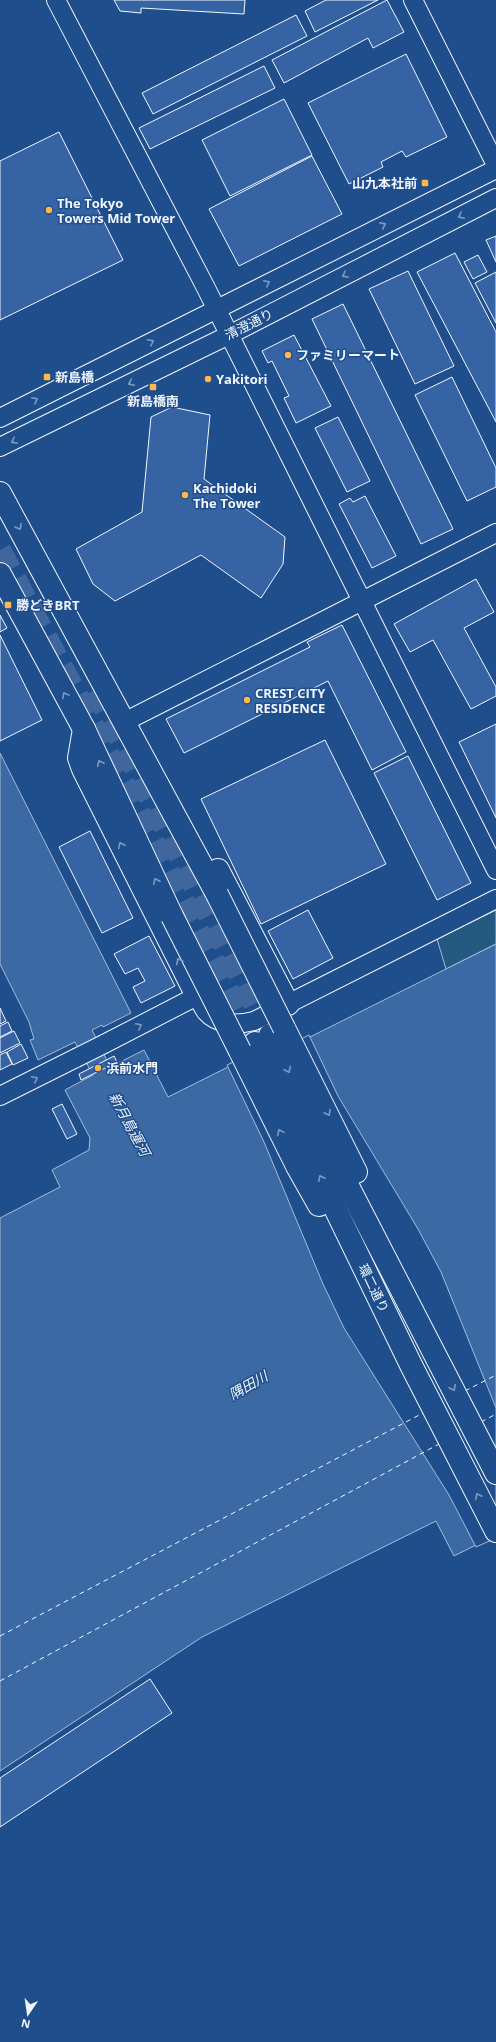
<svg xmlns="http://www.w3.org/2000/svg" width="496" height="2042" font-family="'Open Sans','Noto Sans JP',sans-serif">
  <rect width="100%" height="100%" fill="#1f4e8c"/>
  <!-- green -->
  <path fill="#245a82" stroke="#a8bbd7" d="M496,910v34l-50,25 -9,-30z"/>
  <!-- water -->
  <path fill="#3b69a3" stroke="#a8bbd7" d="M0,753l131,260 -28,14 -1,-2 -10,5 18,37 34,-17 24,47 80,-40 18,2 230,-115v591l-42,21 -18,-35 -234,116 -202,134v-553l60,-31 -8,-17 37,-20 1,-12 -25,-48 28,-15 -18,-33 -37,18 -8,-20 4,-1 -5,-17 -29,-58z"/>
  <!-- pier -->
  <path fill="#1f4e8c" stroke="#a8bbd7" d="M309,1035l29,61 80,133 23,43 55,136v130l-20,9 -27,-52 -105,-167 -21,-44 -59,-142 -37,-77 21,-10 12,5z"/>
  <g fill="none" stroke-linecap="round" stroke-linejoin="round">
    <!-- ferry -->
    <g stroke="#f2f6ff" stroke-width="1" stroke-dasharray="5 4" stroke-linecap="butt">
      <path d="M465,1391l31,-16"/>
      <path d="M481,1422l15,-8"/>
      <path d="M0,1636l423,-223"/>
      <path d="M0,1681l439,-237"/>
    </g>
  </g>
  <!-- building -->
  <g fill="#3563a3" stroke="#f2f6ff">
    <path d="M114,0h131l-1,14 -103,-6v5l-21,-2z"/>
    <path d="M326,0h52l-63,32 -10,-21z"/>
    <path d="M387,0l17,32 -31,16 -5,-10 -84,45 -12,-23z"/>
    <path d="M296,15l11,21 -154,78 -11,-21z"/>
    <path d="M406,54l41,83 -41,20 -4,-6 -21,11 2,5 -34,17 -41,-81z"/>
    <path d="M264,66l11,22 -125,61 -11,-21z"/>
    <path d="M284,99l28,56 -82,41 -28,-56z"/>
    <path d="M59,132l64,128 -123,60v-159z"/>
    <path d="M312,156l30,58 -103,52 -30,-57z"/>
    <path d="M496,236v26l-10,-22z"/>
    <path d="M455,253l41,79v90l-79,-150z"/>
    <path d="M478,255l9,17 -14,7 -9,-17z"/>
    <path d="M408,271l46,95 -39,18 -46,-95z"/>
    <path d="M496,272v51l-21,-40z"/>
    <path d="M343,304l110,225 -32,15 -109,-225z"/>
    <path d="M294,335l37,71 -35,17 -12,-25 5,-2 -17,-35 -4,2 -6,-12z"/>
    <path d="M452,377l44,91v19l-29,14 -52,-106z"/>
    <path d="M172,407l38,8 -6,64 81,58 -2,27 -22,34 -60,-43 -86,46 -22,-17 -17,-35 66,-37 9,-95z"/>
    <path d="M338,417l32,64 -23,11 -32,-64z"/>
    <path d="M365,496l31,60 -24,12 -33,-64 11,-6 3,4z"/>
    <path d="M476,579l18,33 -30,16 32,59v9l-25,13 -38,-69 -23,12 -16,-28z"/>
    <path d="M0,615l7,13 -7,4z"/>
    <path d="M342,625l64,127 -34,18 -44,-89 -144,72 -18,-34 144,-72 -3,-5z"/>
    <path d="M0,635l42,85 -42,21z"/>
    <path d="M496,724v94l-37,-76z"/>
    <path d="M325,740l61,124 -125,60 -60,-125z"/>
    <path d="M408,756l63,127 -34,17 -63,-127z"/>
    <path d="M90,831l43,87 -31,15 -43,-86z"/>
    <path d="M308,910l25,48 -40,21 -25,-48z"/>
    <path d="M149,936l26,50 -34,17 -8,-16 12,-6 -7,-13 -13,6 -11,-20z"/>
    <path d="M0,1008l6,13 -6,3z"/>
    <path d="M8,1022l4,9 -12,6v-11z"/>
    <path d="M14,1031l6,12 -20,10v-15z"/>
    <path d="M21,1044l7,14 -15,7 -6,-13z"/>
    <path d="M6,1052l6,12 -12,6v-15z"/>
    <path d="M114,1056l3,6 -36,18 -2,-6z"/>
    <path d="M62,1104l15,30 -10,5 -15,-30z"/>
    <path d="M150,1679l22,34 -172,114v-49z"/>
  </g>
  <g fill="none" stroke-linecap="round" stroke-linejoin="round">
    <!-- major-tunnel -->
    <g stroke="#3f679d" stroke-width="22" stroke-dasharray="22 11" stroke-linecap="butt">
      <path d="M0,550l129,243 126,250"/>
      <path d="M95,690l175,345"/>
    </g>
    <!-- minor casing -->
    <g stroke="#f2f6ff" stroke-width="20">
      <g id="minor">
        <path d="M56,0l150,288 290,582"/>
        <path d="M413,0l83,165"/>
        <path d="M0,418l496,-249"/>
        <path d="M0,447l229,-112 267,-137"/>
        <path d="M130,719l366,-186"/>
        <path d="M104,1044l93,-48c3,5 6,12 9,16 12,14 33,13 48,9l242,-122"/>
        <path d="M0,1096l76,-38"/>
      </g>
    </g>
    <!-- major casing -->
    <g stroke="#f2f6ff" stroke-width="24">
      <g id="major">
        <path d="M0,493l217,401"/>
        <path d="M0,574l84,155 88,187"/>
        <path d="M84,729l-5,29 4,11 114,227"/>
        <path d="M218,870l70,134"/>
        <path d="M284,1028l72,144"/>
        <path d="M270,1035l226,438"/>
        <path d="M255,1043l156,322 85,166"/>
        <path d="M240,1051l57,115 22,39"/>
      </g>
    </g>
    <!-- minor -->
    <use href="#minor" stroke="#1f4e8c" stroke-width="18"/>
    <!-- major -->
    <use href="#major" stroke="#1f4e8c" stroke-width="22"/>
    <!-- minor-bridge casing -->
    <g stroke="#f2f6ff" stroke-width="20" stroke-linecap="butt">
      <path id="minor-bridge" d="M76,1058l28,-14"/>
    </g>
    <!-- major-bridge casing -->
    <g stroke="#f2f6ff" stroke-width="24" stroke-linecap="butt">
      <g id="major-bridge">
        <path d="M217,894l67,134"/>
        <path d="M172,916l68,135"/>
      </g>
    </g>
    <!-- minor-bridge -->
    <use href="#minor-bridge" stroke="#1f4e8c" stroke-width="18"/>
    <!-- major-bridge -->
    <use href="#major-bridge" stroke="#1f4e8c" stroke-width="22"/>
  </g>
  <!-- one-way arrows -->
  <defs><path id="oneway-chevron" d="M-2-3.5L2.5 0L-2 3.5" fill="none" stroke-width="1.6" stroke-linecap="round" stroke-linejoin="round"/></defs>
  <g stroke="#7e9ac0">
    <use href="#oneway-chevron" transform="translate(461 216) rotate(153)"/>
    <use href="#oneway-chevron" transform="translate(383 225) rotate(-26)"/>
    <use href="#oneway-chevron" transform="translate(345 275) rotate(153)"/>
    <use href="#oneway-chevron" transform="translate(267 283) rotate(-26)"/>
    <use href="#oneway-chevron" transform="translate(151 342) rotate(-27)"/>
    <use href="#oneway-chevron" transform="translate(131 383) rotate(154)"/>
    <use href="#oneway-chevron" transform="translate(35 400) rotate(-27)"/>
    <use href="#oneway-chevron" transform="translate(14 441) rotate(154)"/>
    <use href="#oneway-chevron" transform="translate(19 527) rotate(61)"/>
    <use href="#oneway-chevron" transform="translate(65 695) rotate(-118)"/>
    <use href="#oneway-chevron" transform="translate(100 763) rotate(-115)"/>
    <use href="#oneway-chevron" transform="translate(121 845) rotate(-117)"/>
    <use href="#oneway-chevron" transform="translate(156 881) rotate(-115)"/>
    <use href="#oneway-chevron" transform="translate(179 961) rotate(-117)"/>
    <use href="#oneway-chevron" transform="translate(139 1026) rotate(-27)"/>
    <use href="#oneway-chevron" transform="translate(288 1070) rotate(63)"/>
    <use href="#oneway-chevron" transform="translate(35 1079) rotate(-26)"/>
    <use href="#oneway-chevron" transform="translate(328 1113) rotate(63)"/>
    <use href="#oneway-chevron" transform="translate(280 1132) rotate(-117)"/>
    <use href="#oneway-chevron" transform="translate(321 1178) rotate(-116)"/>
    <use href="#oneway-chevron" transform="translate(453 1388) rotate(63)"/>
    <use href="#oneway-chevron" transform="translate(478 1496) rotate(-117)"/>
  </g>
  <!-- markers -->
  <g fill="#ffb74d" stroke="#1f4e8c" stroke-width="1.5">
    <rect x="421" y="179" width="8" height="8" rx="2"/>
    <circle cx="49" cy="210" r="4"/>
    <circle cx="288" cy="355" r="4"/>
    <rect x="43" y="373" width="8" height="8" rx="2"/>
    <circle cx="208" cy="379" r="4"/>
    <rect x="149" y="383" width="8" height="8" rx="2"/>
    <circle cx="185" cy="495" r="4"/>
    <rect x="4" y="601" width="8" height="8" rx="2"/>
    <circle cx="247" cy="700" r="4"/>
    <circle cx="98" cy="1068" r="4"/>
  </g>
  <g text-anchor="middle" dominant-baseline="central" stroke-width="3" stroke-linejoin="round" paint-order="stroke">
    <!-- poi labels -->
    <g font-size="13" font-weight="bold" fill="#f2f6ff" stroke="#1f4e8c" text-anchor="start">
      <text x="417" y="183" text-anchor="end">山九本社前</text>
      <text x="57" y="203">The Tokyo<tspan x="57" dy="15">Towers Mid Tower</tspan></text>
      <text x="296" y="355">ファミリーマート</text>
      <text x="55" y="377">新島橋</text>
      <text x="216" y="379">Yakitori</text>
      <text x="153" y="401" text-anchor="middle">新島橋南</text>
      <text x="193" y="488">Kachidoki<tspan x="193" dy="15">The Tower</tspan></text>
      <text x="16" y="605">勝どきBRT</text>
      <text x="255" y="693">CREST CITY<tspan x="255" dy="15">RESIDENCE</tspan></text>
      <text x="106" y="1068">浜前水門</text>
    </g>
    <!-- street labels -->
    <g font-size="13" fill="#f2f6ff" stroke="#1f4e8c">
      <text transform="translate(249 324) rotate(-27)">清澄通り</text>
      <text transform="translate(374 1288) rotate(64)">環二通り</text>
    </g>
    <!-- water labels -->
    <g font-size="14" font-style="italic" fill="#f2f6ff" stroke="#1f4e8c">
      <text transform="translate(130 1124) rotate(62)">新月島運河</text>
      <text transform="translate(248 1385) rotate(-30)">隅田川</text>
    </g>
  </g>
  <!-- north arrow -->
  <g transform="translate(28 2014) rotate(193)" stroke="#1f4e8c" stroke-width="3" paint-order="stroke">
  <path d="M0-3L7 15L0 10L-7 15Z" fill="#f2f6ff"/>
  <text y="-6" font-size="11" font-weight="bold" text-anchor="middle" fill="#f2f6ff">N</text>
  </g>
</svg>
